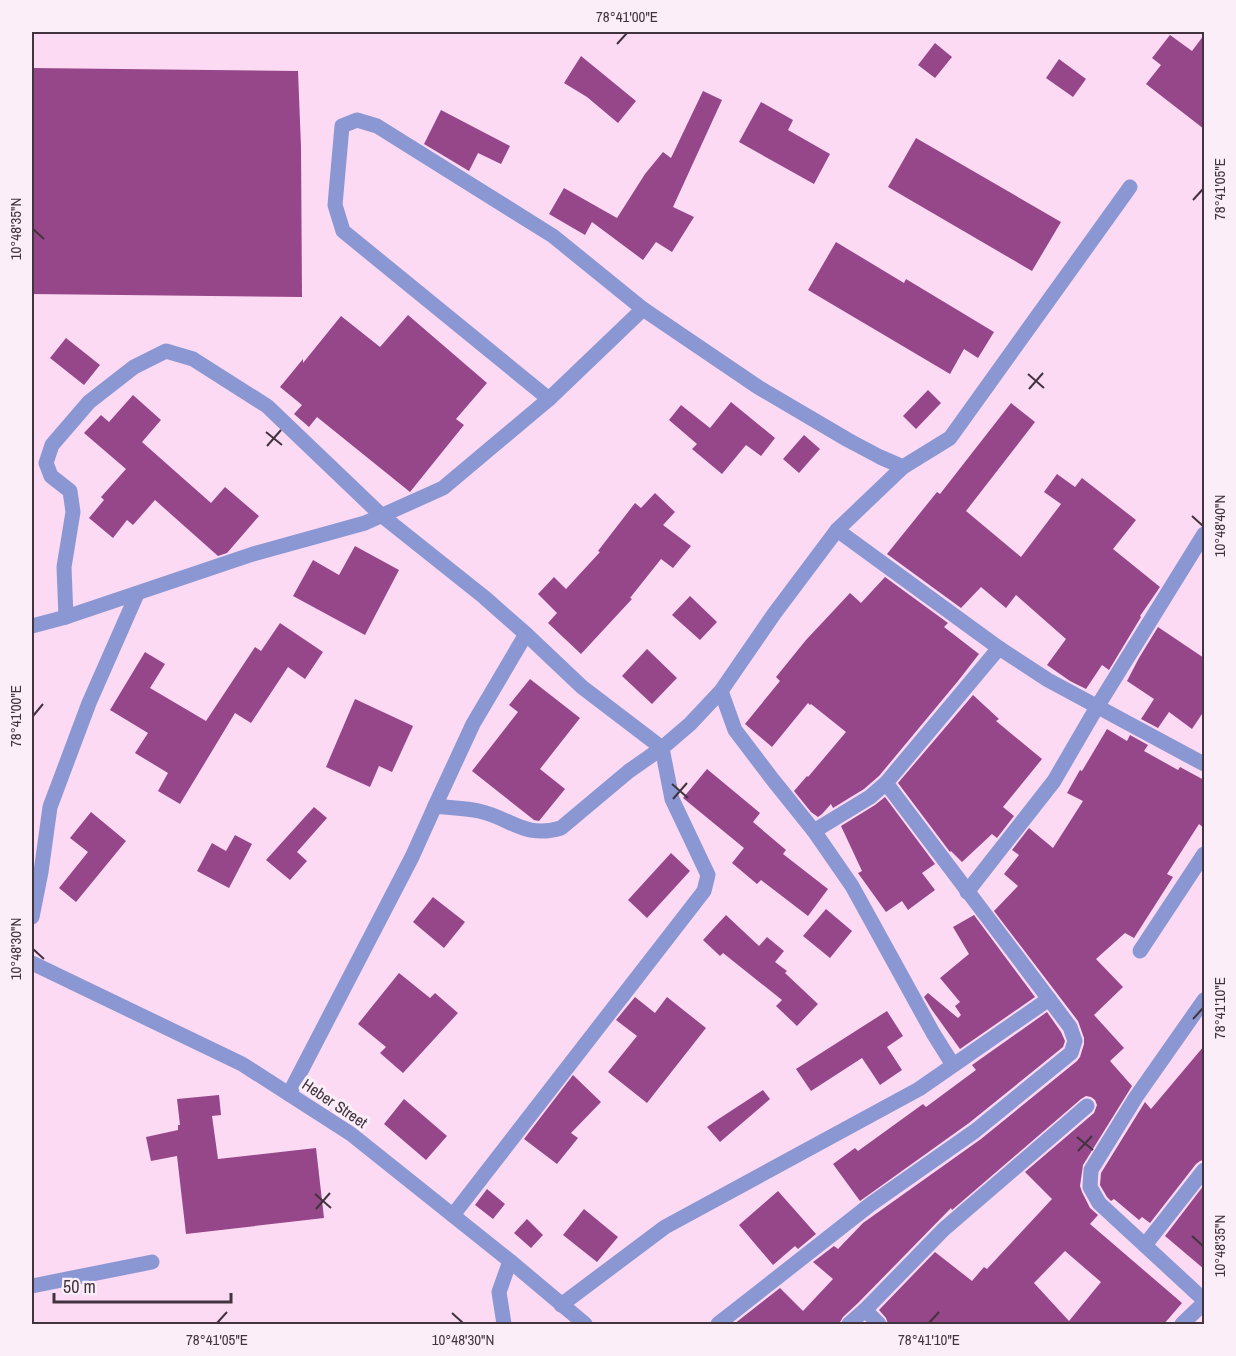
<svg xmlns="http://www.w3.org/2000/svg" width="1236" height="1356" font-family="'Archivo Narrow',sans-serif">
  <rect width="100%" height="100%" fill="#fcdaf4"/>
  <!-- building -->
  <g fill="#964789" fill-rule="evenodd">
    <path d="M1170,35l22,16 12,-16v94l-58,-45 15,-19 -9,-7z"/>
    <path d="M935,43l17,14 -17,21 -17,-13z"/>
    <path d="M581,56l55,45 -18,22 -31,-26 -23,-14z"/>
    <path d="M1059,59l27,20 -13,18 -27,-19z"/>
    <path d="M32,68l266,3 3,76 1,150 -270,-3z"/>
    <path d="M703,91l19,9 -49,107 21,10 -22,35 -16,-10 -13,18 -51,-38 -7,13 -36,-21 15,-26 53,30 28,-44 18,-22 8,6z"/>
    <path d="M761,102l32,18 -5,10 42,24 -16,30 -75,-42z"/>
    <path d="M441,110l69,36 -9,18 -23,-11 -9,18 -45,-27z"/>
    <path d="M916,138l145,84 -29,49 -144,-84z"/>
    <path d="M836,242l68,41 2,-4 88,53 -16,26 -14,-9 -14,25 -142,-84z"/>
    <path d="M408,315l79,68 -31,36 8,6 -54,67 -93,-75 -8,10 -15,-13 8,-9 -22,-18 23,-28v4l38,-47 39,31z"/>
    <path d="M66,338l34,27 -16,20 -34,-27z"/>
    <path d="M928,390l13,13 -25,26 -13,-13z"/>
    <path d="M133,395l28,25 -19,22 69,61 14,-16 34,29 -32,37 -9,3 -63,-56 -22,25 -6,-5 -14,18 -24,-20 15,-18 -3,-3 25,-28 -42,-36 17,-18 8,7z"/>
    <path d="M731,402l44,36 -14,18 -15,-11 -24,29 -30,-25 5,-5 -28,-24 12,-15 29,23z"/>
    <path d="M1011,403l24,19 -69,89 55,46 40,-53 -17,-12 13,-18 18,13 7,-9 54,42 -23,29 47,38 -20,29 1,1 -32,53 -7,-5 -16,24 -16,-8 -23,-16 19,-26 -50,-44 -10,13 -25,-21 -20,21 -74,-54 50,-62 3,2z"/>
    <path d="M804,435l16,14 -21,24 -16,-14z"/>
    <path d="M655,493l20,19 -12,13 28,21 -18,22 -12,-9 -31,39 2,1 -51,55 -33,-31 9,-10 -19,-19 16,-17 12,12 34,-37 -2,-1 37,-48 6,5z"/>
    <path d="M355,546l44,24 -34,65 -72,-39 20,-36 26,15z"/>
    <path d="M885,577l63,46 -4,4 35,27 -21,27 -79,95 -15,13 -31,19 -2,-4 -9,10 -4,3 -7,-5 -17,-21 13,-15 1,1 38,-45 -35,-28 -1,1 -2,-2 -36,44 -27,-23 35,-43 -4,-4 30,-37 44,-47 11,10z"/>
    <path d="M690,596l27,26 -17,18 -28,-25z"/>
    <path d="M280,623l43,29 -18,27 -17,-12 -37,56 -16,-10 -55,91 -22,-13 10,-18 -33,-20 13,-20 -38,-23 35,-58 20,12 -15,24 56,33 49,-74 6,4z"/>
    <path d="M1158,627l46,31v53l-12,18 -23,-17 -11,16 -17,-9 13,-20 -27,-18 12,-23z"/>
    <path d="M647,649l30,29 -25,26 -30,-28z"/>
    <path d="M530,679l50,39 -40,51 25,20 -26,32 -5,-1 -62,-49 46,-59 -9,-7z"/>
    <path d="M973,695l26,24 -3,2 46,38 -39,48 11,9 -17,22 -5,-4 -30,28 -11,-11 -1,1 -52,-69z"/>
    <path d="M355,699l58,27 -21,46 -13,-6 -9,21 -44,-20z"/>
    <path d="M1107,729l20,12 3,-6 18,10 -4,6 34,19 2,-3 24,13v48l-5,-4 -32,50 6,3 -39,61 -9,-5 -29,26 27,28 -29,28 30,33 -14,13 22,25 -49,79 -3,21 2,6 8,16 8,7 -8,9 92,79 -18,21h-276l-2,-6 -7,-8 56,-58 37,29 12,-14 3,2 65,-70 -27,-27 69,-59 3,-8 -2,-5 -4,-3 -5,-1 -5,3 -129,111 -1,-2 -93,95 -15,14 -4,7h-105l46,-36 23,23 30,-32 -20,-17 21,-16 4,3 25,-26 118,-84 96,-78 3,-4 4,-13v-6l-6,-17 -84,-110 24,-25 -14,-12 15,-19 -7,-5 17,-22 24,20 30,-47 -16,-8 13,-23 2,1zM1065,1251l36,31 -32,39 -35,-38z"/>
    <path d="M707,769l53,44 -7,9 33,28 -3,4 45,35 -20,27 -47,-36 -4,4 -25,-21 12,-15 -61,-50z"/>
    <path d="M885,797l50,67 -13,9 13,17 -27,20 -6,-9 -16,11 -28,-39 4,-2 -21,-45 34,-21z"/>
    <path d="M314,807l13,11 -30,34 10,9 -17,19 -24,-20z"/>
    <path d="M91,812l35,29 -50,61 -17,-14 29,-36 -18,-14z"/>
    <path d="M235,835l17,9 -23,44 -32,-17 15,-28 14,8z"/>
    <path d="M671,853l19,18 -43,47 -19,-18z"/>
    <path d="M433,897l32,25 -21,26 -31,-26z"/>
    <path d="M826,909l26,22 -22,27 -27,-22z"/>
    <path d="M726,915l33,31 8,-9 17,14 -9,11 12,9 -2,2 33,31 -21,22 -21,-20 6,-6 -59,-47 -3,3 -17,-16z"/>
    <path d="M974,915l61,82 -75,52 -28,-39 -8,-13 4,-4 30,25 3,-3 -6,-9 5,-4 -20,-24 29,-24 -16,-27z"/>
    <path d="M399,973l31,25 5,-5 23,20 -55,60 -23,-20 6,-6 -28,-23z"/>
    <path d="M635,997l20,16 12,-16 39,31 -59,75 -39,-31 29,-36 -21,-16z"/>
    <path d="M887,1011l16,25 -16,11 15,23 -22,15 -18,-27 -51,33 -15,-22z"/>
    <path d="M1047,1012l14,20 4,9 -2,6 -94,76 -109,78 -27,-37 22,-16 3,3 65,-47 3,3 50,-37 -4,-5z"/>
    <path d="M1204,1046v114l-4,1 -4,3 -46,59 -8,-6 -3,3 -25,-21 -3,2 -4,-4 -7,-12 1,-12 44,-71 6,7z"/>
    <path d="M573,1075l28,27 -30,31 7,5 -21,26 -33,-25z"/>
    <path d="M763,1090l7,9 -50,43 -13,-15 10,-7z"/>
    <path d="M219,1095l2,20 -9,1 6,43 98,-11 8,70 -138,16 -9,-78 -26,5 -5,-24 32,-7v-5h2l-3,-26z"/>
    <path d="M404,1099l43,37 -21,24 -42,-36z"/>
    <path d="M1204,1185v84l-39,-33z"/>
    <path d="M487,1189l18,15 -12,15 -18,-14z"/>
    <path d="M778,1191l38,43 -18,15 -3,-3 -22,19 -34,-40z"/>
    <path d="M584,1209l34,28 -21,25 -34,-27z"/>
    <path d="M527,1219l16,16 -12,13 -17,-15z"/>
  </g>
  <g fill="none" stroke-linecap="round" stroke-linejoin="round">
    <!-- minor -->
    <g stroke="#8a97d2" stroke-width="15">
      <path d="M903,467l47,-29 180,-251"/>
      <path d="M837,530l162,118 49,32 156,84"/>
      <path d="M66,617l-2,-50 9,-55 -3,-21 -19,-15 -5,-13 6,-18 37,-43 45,-35 32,-16 27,8 74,47 114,109 103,82 42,37 56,53 80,61 10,51 36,76 -4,16 -251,324"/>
      <path d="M32,626l34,-9 187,-63 112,-31 78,-35 106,-89 94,-90"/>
      <path d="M721,691l14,39 38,50 41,51 38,55 81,147 20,32"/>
      <path d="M435,806l38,-82 53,-90"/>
      <path d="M814,831l56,-34 16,-14 113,-135"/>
      <path d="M967,892l87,-111 43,-74 107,-173"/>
      <path d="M32,917l9,-45 9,-65 39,-104 48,-109"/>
      <path d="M1140,951l64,-97"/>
      <path d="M32,963l210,101 109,70 159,127 75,63"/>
      <path d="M1204,1000l-68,97 -45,73 -1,17 9,16 105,97"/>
      <path d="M289,1094l123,-237 23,-51c15,2 30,2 44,5 32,7 45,28 82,17l68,-57 33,-23 28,-24 31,-33 53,-77 63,-84 66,-63 -23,-10 -32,-17 -90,-53 -115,-78 -90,-73 -176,-110 -20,-6 -15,6 -7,79 8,26 206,168"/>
      <path d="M1145,1245l59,-75"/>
      <path d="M32,1286l120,-24"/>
      <path d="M561,1305l104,-78 254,-138 130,-90 -163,-216"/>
      <path d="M865,1310l79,-81 143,-123"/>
      <path d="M504,1324l-5,-32 11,-31"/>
      <path d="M718,1324l153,-120 104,-73 96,-78 4,-12 -5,-14 -21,-28"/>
      <path d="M849,1324l16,-14 14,14"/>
      <path d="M1182,1324l22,-21"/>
    </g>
  </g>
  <!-- ticks -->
  <path fill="none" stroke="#42343f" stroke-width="2" d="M617,44l10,-11M1193,200l10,-11M33,229l11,10M1028,374l16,14M1029,389l14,-16M266,432l16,13M267,446l14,-16M1192,516l11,10M33,716l10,-12M672,784l16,14M673,799l14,-16M33,949l11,10M1193,1019l10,-11M1077,1137l16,13M1078,1151l14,-15M315,1194l16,14M316,1209l14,-16M1192,1236l11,10M452,1313l11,10M217,1323l10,-11M929,1323l10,-11"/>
  <g text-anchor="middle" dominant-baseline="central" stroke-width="6" stroke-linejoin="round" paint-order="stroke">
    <!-- street labels -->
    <g font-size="16" fill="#42343f" stroke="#fceef9">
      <text transform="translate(335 1103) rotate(34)">Heber Street</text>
    </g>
  </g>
  <!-- border -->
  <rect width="1236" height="1356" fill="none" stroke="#fceef9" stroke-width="66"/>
  <!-- scale -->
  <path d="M54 1293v9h177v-9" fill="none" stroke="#42343f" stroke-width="3"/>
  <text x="63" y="1293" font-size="18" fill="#42343f" stroke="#fceef9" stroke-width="4.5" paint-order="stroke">50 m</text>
  <rect x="33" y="33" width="1170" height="1290" fill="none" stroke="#42343f" stroke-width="2"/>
  <g font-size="15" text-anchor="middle" fill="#42343f">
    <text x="627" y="22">78°41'00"E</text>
    <text transform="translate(1220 189) rotate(-90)" y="5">78°41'05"E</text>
    <text transform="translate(16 229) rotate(-90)" y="5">10°48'35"N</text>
    <text transform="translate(1220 526) rotate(-90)" y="5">10°48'40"N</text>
    <text transform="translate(16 716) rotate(-90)" y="5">78°41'00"E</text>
    <text transform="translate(16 949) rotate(-90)" y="5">10°48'30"N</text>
    <text transform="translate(1220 1008) rotate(-90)" y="5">78°41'10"E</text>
    <text transform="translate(1220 1246) rotate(-90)" y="5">10°48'35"N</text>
    <text x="217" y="1345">78°41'05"E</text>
    <text x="463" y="1345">10°48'30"N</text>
    <text x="929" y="1345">78°41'10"E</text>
  </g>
</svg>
